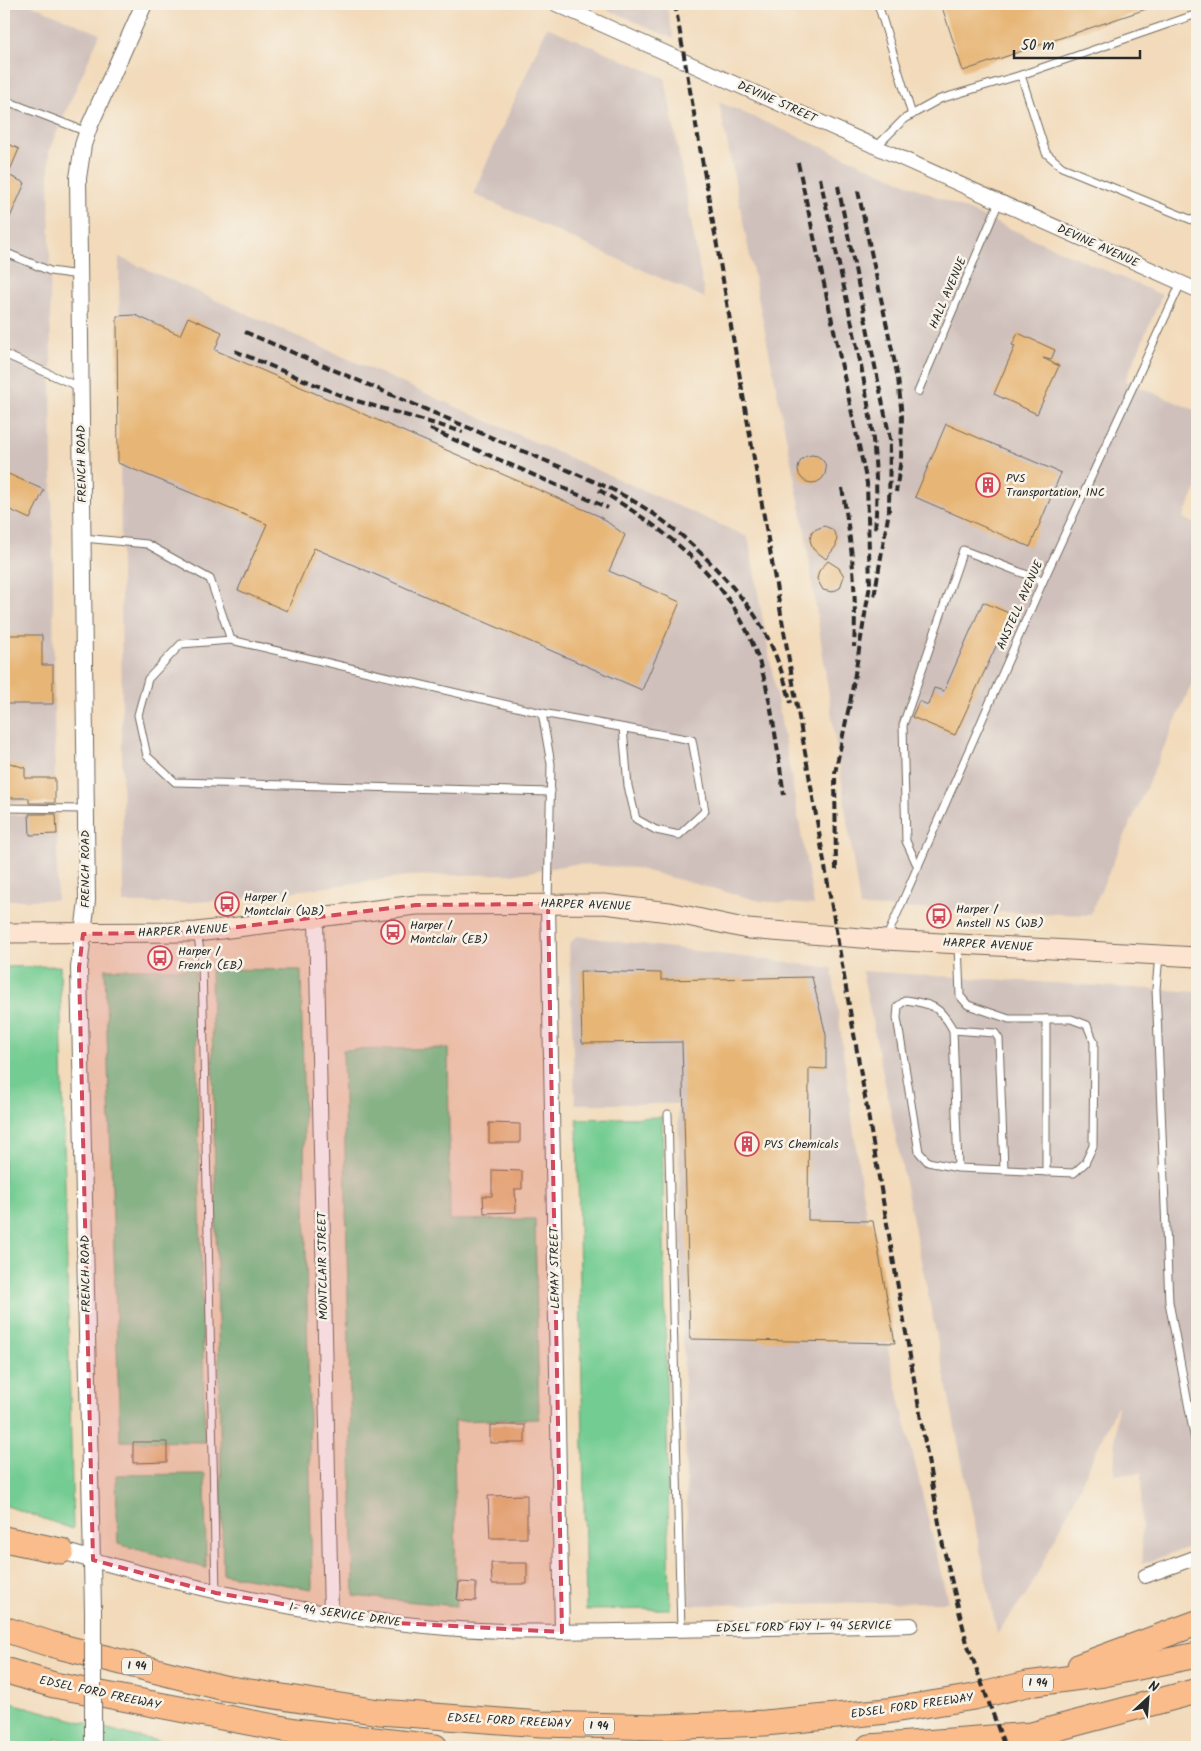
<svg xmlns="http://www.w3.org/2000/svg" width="1201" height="1751" font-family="Kalam,sans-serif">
  <rect width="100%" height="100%" fill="#f7f3e8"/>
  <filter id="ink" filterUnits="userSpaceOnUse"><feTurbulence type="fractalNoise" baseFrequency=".02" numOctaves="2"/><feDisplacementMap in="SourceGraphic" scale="10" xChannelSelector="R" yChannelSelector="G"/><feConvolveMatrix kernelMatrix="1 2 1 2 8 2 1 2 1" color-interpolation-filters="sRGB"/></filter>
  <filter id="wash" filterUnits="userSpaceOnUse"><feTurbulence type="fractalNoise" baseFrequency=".0096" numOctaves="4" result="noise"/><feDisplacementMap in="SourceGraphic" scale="20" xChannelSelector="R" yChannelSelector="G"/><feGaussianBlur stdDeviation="1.12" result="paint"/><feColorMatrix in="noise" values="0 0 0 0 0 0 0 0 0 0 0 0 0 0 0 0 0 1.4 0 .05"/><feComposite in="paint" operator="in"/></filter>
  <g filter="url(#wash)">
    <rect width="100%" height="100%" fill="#f2daba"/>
    <!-- industrial -->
    <g fill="#cfc0bb">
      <path d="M4,4h26l70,30 -51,116 6,652h-51z"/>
      <path d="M595,4h71l8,35z"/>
      <path d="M547,27l118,51 40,220 -232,-104z"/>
      <path d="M719,102l443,193 -37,86 72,30v76l-14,31 14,7v147l-107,243 -230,-8 -56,-381z"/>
      <path d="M119,257l629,280 66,368 -54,-4 -125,-33 -61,-4 -56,10 -111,2 -170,23 -54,4h-60z"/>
      <path d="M57,814v86h-53v-85z"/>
      <path d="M577,936l255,32 29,216 28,170 59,248 -259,3 -11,-501h-103l-6,-160z"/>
      <path d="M862,971l335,21v552l-55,20 -1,-91 -27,2 3,-69 -55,119 -35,69 -30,39z"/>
    </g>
    <!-- green -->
    <g fill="#73cc92" stroke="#4f7c5e">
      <path d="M60,966l13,563 -69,-24v-538z"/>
      <path d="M105,969h90l10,473 -85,-1z"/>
      <path d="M211,969l90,1 11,619 -89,-15z"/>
      <path d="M448,1048l2,172 85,-1 4,200 -85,2 2,185 -102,-10 -11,-546z"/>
      <path d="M662,1117l8,492 -84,1 -9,-491z"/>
      <path d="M205,1474l1,94 -88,-24 -2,-69z"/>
      <path d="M4,1701l130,35 56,11h-95l-39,-9 -1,4 20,5h-71z"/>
    </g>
    <g id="blocks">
      <!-- building -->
      <g fill="#e7b574">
        <path d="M941,4h214v2l-192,65z"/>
        <path d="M4,142l15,7 -11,26 17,8 -21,48z"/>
        <path d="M135,315l45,20 8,-18 34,15 -7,18 384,166 26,19 -16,36 71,31 -38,88 -328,-142 -27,63 -49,-21 29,-66 -149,-61 -1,-147z"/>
        <path d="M1018,333l37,17 -4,10 -8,-2 16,8 -22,48 -43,-20 21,-48 -3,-1z"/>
        <path d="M946,424l115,49 -31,74 -115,-50z"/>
        <circle cx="812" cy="469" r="14"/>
        <path d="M4,472l40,18 -14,29 -26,-12z"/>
        <path d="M824,526l8,3 5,8 -1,9 -10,13 -13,-10 -3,-9 2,-9z"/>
        <path d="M828,561l11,7 5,8 -4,12 -8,4 -9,-2 -6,-11 2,-8z"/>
        <path d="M983,602l28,12 -56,121 -43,-18 7,-16 9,4 6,-17 10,3z"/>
        <path d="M4,635h38v30h11v39h-49z"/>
        <path d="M4,761l21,7v10h30v25h-26v-5h-25z"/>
        <path d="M29,814h27l1,20 -27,1z"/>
        <path d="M580,971l81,2v7l151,-3 14,58v34l-17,-1 -1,152 65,1 22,122 -205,-4 -8,-297 -100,1z"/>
        <path d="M489,1123l31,1v19h-31z"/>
        <path d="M492,1170l30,1v18h-7l1,23 -32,1 -1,-17h9z"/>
        <rect x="490" y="1425" width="35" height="18"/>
        <path d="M133,1442h34v20l-34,1z"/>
        <path d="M527,1495v43h-37l-2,-42z"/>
        <path d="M491,1563h36v21h-35z"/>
        <path d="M459,1582l17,1v18l-19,-1z"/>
      </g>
    </g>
  </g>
  <g filter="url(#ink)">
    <use href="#blocks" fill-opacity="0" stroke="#71685d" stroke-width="1"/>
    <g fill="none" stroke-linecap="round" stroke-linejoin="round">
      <!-- service casing -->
      <g stroke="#71685d" stroke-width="9">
        <g id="service">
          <path d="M878,4l34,111"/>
          <path d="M1197,14l-176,61 25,78 16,14 135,55"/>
          <path d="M4,100l83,32"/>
          <path d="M876,147l28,-28 36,-20 81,-24"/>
          <path d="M4,252l46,19 29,4"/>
          <path d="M4,354l75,33"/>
          <path d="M918,392l81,-190"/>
          <path d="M83,538l64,6 63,35 21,61 311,73 9,51 -3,139"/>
          <path d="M231,640l-50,4 -33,35 -10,36 9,41 28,26 376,10"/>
          <path d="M542,713l150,27 13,71 -26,24 -23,-5 -20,-11 -8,-33 -5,-58"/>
          <path d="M4,808l82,1"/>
          <path d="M918,867l-12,-26 -3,-116 60,-175 80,31"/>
          <path d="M197,932l5,30 14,631"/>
          <path d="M886,939l157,-358 138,-298"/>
          <path d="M1159,955l-3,34 13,313 28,149"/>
          <path d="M1046,1019v153"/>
          <path d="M953,1030l42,3 4,6 5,131"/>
          <path d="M668,1114l13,516"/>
          <path d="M958,1168l-5,-138c-13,-24 -21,-26 -47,-30l-8,6 -1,12 22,134 9,10 30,6 116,5 11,-10 8,-17 1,-104 -7,-17 -16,-6h-62l-41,-14 -8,-9 -2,-52"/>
        </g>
      </g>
      <!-- minor casing -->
      <g stroke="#71685d" stroke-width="16">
        <g id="minor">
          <path d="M556,4l641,286"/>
          <path d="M548,904l14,728"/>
          <path d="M316,917l15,698"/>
          <path d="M93,1560c116,33 233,58 353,68 75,6 150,3 224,2 81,-2 161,-3 241,-5"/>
          <path d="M1145,1576l52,-19"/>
        </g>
      </g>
      <!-- tertiary casing -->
      <g stroke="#71685d" stroke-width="18">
        <g id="tertiary">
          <path d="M52,1548l41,12"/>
          <path d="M93,1610l-14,-642 8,-68 -9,-722 5,-33 6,-18 55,-123"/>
        </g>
      </g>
      <!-- secondary casing -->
      <g stroke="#71685d" stroke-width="21">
        <path id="secondary" d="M4,933l193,-1 219,-27 188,-1 65,8 79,17 138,11 311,17"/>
      </g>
      <!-- motorway casing -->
      <g stroke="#71685d" stroke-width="27">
        <g id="motorway">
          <path d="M4,1539l57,12"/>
          <path d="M4,1629l46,15 174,44 155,24 162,12 120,3 104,-4 122,-12 87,-14 53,-13 77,-10 93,-19"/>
          <path d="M1080,1666l117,-43"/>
          <path d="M4,1670l50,15 241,46 140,16"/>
          <path d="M869,1747l162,-12 166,-44"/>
        </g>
      </g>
      <!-- service -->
      <use href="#service" stroke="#fff" stroke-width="7"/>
      <!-- minor -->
      <use href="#minor" stroke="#fff" stroke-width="14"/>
      <!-- tertiary -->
      <use href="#tertiary" stroke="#fff" stroke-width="16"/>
      <!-- secondary -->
      <use href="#secondary" stroke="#fde4d0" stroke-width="19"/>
      <!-- motorway -->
      <use href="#motorway" stroke="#f9bc8a" stroke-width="25"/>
      <!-- rail -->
      <g stroke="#2b2b2b" stroke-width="4" stroke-dasharray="8 4" stroke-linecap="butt">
        <path d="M675,4l268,1542 24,97 38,104"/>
        <path d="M798,163l69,320 3,102 -21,124"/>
        <path d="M820,178c10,46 20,91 30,137 16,72 31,142 25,215"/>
        <path d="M838,186l52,253 -1,72 -15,86"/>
        <path d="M858,191l40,187 4,39 -1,42 -5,33"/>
        <path d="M245,332l362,155c50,24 86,55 122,96 12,14 25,29 34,46 13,23 21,49 28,74"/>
        <path d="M235,351l112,47 116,34"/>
        <path d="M430,429l178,79"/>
        <path d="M842,488c10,56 15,102 12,159"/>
        <path d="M599,490c70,41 134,91 160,171 14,43 18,89 25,134"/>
        <path d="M836,870l-1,-97 15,-71"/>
      </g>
      <!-- tertiary-bridge casing -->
      <g stroke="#71685d" stroke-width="18" stroke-linecap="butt">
        <path id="tertiary-bridge" d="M93,1610v133"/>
      </g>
      <!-- tertiary-bridge -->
      <use href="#tertiary-bridge" stroke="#fff" stroke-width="16"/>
    </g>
  </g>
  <!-- marked area -->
  <path fill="#d1495b" fill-opacity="0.2" stroke="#d1495b" stroke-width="4" stroke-dasharray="10 6" stroke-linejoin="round" d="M548,904l14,728 -165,-9 -181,-30 -123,-33 -14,-592 4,-34 114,-2 219,-27z"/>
  <!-- icons -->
  <defs>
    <g id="building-ring" transform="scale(1.25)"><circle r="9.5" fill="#f7f3e8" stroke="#d1495b" stroke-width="1.5"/><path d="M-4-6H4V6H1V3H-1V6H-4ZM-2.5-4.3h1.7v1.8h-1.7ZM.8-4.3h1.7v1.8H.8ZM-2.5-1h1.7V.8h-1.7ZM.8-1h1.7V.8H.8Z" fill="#d1495b"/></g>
    <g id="bus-ring" transform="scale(1.25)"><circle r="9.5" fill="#f7f3e8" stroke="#d1495b" stroke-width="1.5"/><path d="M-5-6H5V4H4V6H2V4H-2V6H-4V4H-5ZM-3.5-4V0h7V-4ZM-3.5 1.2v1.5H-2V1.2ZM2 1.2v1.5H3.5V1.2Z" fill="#d1495b"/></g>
  </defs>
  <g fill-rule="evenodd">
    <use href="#building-ring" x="988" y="485"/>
    <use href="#bus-ring" x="227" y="904"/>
    <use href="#bus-ring" x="939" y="916"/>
    <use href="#bus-ring" x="393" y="932"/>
    <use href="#bus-ring" x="160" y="958"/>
    <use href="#building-ring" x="747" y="1144"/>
  </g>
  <g text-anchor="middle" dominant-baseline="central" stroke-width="5" stroke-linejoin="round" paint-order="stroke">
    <!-- shield labels -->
    <g fill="#f7f3e8" stroke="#686764" stroke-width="1">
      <rect x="122" y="1657.5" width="30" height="17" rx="4"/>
      <rect x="1023" y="1674.5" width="30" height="17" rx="4"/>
      <rect x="584" y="1717.5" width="30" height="17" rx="4"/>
    </g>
    <g font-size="11" font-weight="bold" fill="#2b2b2b">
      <text x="137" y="1666">I 94</text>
      <text x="1038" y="1683">I 94</text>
      <text x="599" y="1726">I 94</text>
    </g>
    <!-- street labels -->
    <g font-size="12" fill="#2b2b2b" stroke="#f7f3e8">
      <text transform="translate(777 102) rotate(24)">DEVINE STREET</text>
      <text transform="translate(1098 246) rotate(24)">DEVINE AVENUE</text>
      <text transform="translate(948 293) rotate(-67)">HALL AVENUE</text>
      <text transform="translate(82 464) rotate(-91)">FRENCH ROAD</text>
      <text transform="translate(1020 605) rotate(-66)">ANSTELL AVENUE</text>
      <text transform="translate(85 869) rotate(-90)">FRENCH ROAD</text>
      <text transform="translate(586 905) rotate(2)">HARPER AVENUE</text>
      <text transform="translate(183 931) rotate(-3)">HARPER AVENUE</text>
      <text transform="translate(988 945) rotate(3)">HARPER AVENUE</text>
      <text transform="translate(323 1266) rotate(-91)">MONTCLAIR STREET</text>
      <text transform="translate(555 1268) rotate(-91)">LEMAY STREET</text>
      <text transform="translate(86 1274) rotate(-91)">FRENCH ROAD</text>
      <text transform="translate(345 1615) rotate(8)">I- 94 SERVICE DRIVE</text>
      <text transform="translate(804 1627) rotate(-1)">EDSEL FORD FWY I- 94 SERVICE</text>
      <text transform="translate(100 1693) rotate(12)">EDSEL FORD FREEWAY</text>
      <text transform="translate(912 1706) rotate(-8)">EDSEL FORD FREEWAY</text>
      <text transform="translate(509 1721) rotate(3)">EDSEL FORD FREEWAY</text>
    </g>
    <!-- poi labels -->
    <g font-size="12" fill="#2b2b2b" stroke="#f7f3e8" text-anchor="start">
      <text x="1006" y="478">PVS<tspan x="1006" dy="14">Transportation, INC</tspan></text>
      <text x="244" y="897">Harper /<tspan x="244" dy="14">Montclair (WB)</tspan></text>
      <text x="956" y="909">Harper /<tspan x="956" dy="14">Anstell NS (WB)</tspan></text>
      <text x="410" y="925">Harper /<tspan x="410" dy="14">Montclair (EB)</tspan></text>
      <text x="178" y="951">Harper /<tspan x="178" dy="14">French (EB)</tspan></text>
      <text x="764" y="1144">PVS Chemicals</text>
    </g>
  </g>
  <!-- margin -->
  <rect width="1201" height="1751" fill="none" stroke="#f7f3e8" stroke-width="20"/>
  <!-- north arrow -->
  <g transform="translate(1148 1698) rotate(26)" stroke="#f7f3e8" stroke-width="4" paint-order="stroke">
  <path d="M0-4L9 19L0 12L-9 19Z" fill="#2b2b2b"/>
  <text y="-8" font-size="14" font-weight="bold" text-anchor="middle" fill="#2b2b2b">N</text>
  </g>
  <!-- scale -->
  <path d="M1014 50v8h126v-8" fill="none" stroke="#2b2b2b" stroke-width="2.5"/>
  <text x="1021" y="50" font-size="15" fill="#2b2b2b" stroke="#f7f3e8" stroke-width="4" paint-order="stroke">50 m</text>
</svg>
